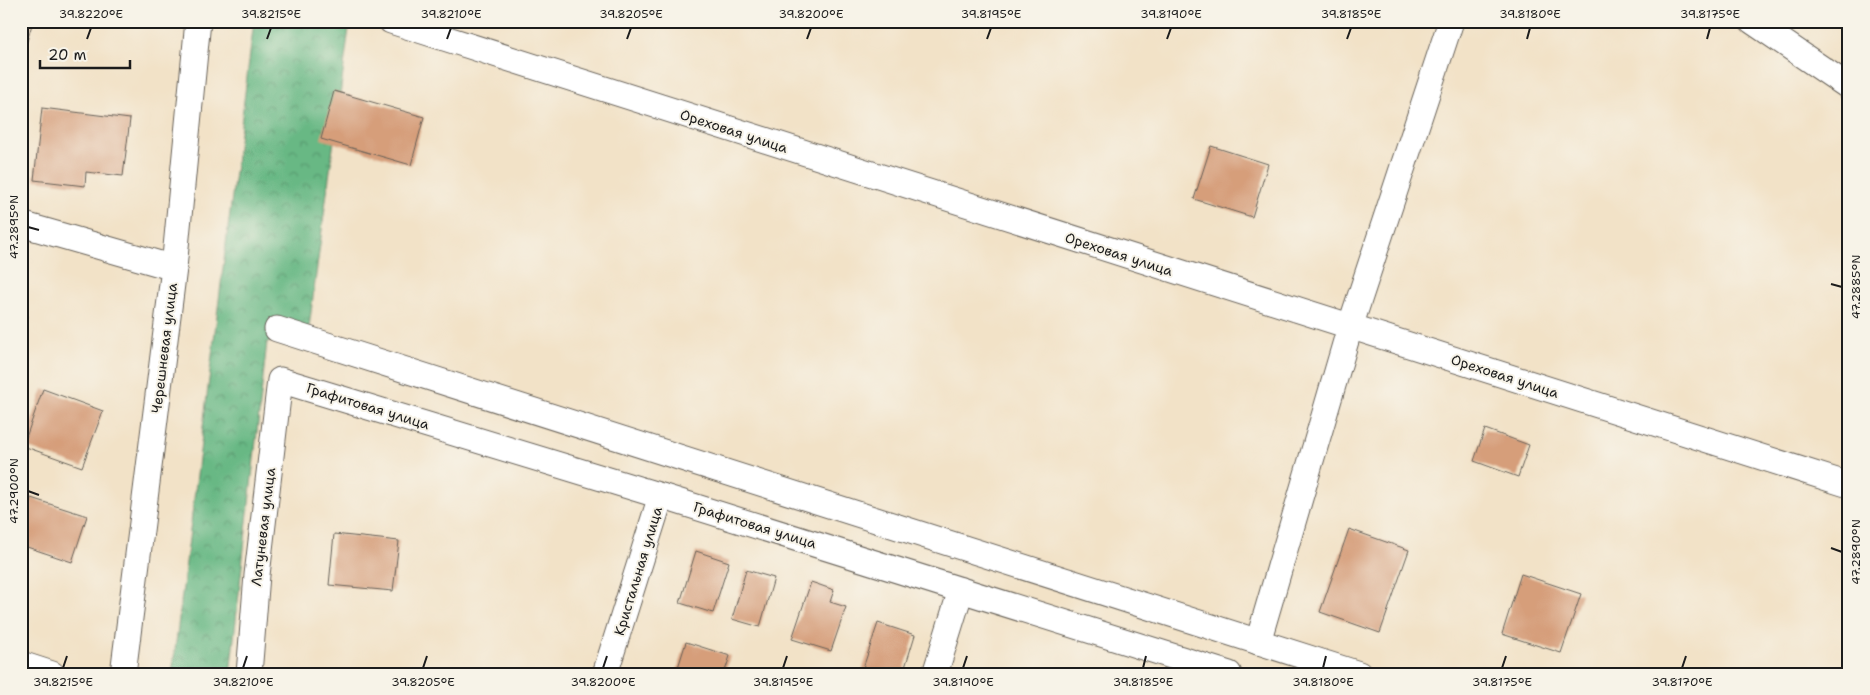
<svg xmlns="http://www.w3.org/2000/svg" width="1870" height="695" font-family="'Shantell Sans',sans-serif">
  <defs>
    <pattern id="forest-crowns" width="20" height="18" patternUnits="userSpaceOnUse" patternTransform="scale(1.25)"><rect width="20" height="18" fill="#68b884"/><path d="M2 6a3 3 0 1 1 6 0M12 15a3 3 0 1 1 6 0" fill="none" stroke="#55956b"/></pattern>
  </defs>
  <rect width="100%" height="100%" fill="#f7f3e8"/>
  <filter id="ink" filterUnits="userSpaceOnUse"><feTurbulence type="fractalNoise" baseFrequency=".02" numOctaves="2"/><feDisplacementMap in="SourceGraphic" scale="10" xChannelSelector="R" yChannelSelector="G"/><feConvolveMatrix kernelMatrix="1 2 1 2 8 2 1 2 1" color-interpolation-filters="sRGB"/></filter>
  <filter id="wash" filterUnits="userSpaceOnUse"><feTurbulence type="fractalNoise" baseFrequency=".0096" numOctaves="4" result="noise"/><feDisplacementMap in="SourceGraphic" scale="20" xChannelSelector="R" yChannelSelector="G"/><feGaussianBlur stdDeviation="1.12" result="paint"/><feColorMatrix in="noise" values="0 0 0 0 0 0 0 0 0 0 0 0 0 0 0 0 0 1.4 0 .05"/><feComposite in="paint" operator="in"/></filter>
  <g filter="url(#wash)">
    <rect width="100%" height="100%" fill="#f2e2c7"/>
    <!-- forest -->
    <path fill="url(#forest-crowns)" stroke="#426a50" d="M254,21h96l-41,306 -42,15 -37,332h-58z"/>
    <g id="blocks">
      <!-- building -->
      <g fill="#d69e7a">
        <path d="M21,21h12l-11,37h-1z"/>
        <path d="M334,91l90,26 -13,48 -90,-26z"/>
        <path d="M42,108l88,11 -7,57 -37,-4 -1,14 -51,-6z"/>
        <path d="M1211,146l57,18 -16,53 -58,-18z"/>
        <path d="M21,314l7,2 -6,22h-1z"/>
        <path d="M43,389l60,22 -21,56 -59,-21z"/>
        <path d="M1485,429l44,16 -11,32 -44,-16z"/>
        <path d="M31,498l56,18 -15,46 -51,-17v-17z"/>
        <path d="M1349,529l60,21 -29,83 -60,-21z"/>
        <path d="M334,534l65,7 -6,50 -64,-6z"/>
        <path d="M696,551l33,11 -16,51 -33,-10z"/>
        <path d="M746,570l28,8 -14,49 -28,-8z"/>
        <path d="M1521,574l60,20 -20,59 -59,-19z"/>
        <path d="M811,582l23,8 -4,12 16,5 -15,44 -39,-12z"/>
        <path d="M878,623l37,12 -12,39h-42z"/>
        <path d="M686,642l44,14 -6,18h-48z"/>
      </g>
    </g>
  </g>
  <g filter="url(#ink)">
    <use href="#blocks" fill-opacity="0" stroke="#676158" stroke-width="1"/>
    <g fill="none" stroke-linecap="round" stroke-linejoin="round">
      <!-- minor casing -->
      <g stroke="#676158" stroke-width="27">
        <g id="minor">
          <path d="M391,21l1458,464"/>
          <path d="M1752,21l97,66"/>
          <path d="M21,224l153,44"/>
          <path d="M277,329l1082,345"/>
          <path d="M1258,642l92,-315 101,-306"/>
          <path d="M21,664l31,10"/>
          <path d="M123,674l51,-406 24,-247"/>
          <path d="M249,674l8,-99 23,-195 381,116 568,178"/>
          <path d="M605,674l56,-178"/>
          <path d="M935,674l26,-84"/>
        </g>
      </g>
      <!-- minor -->
      <use href="#minor" stroke="#fff" stroke-width="25"/>
    </g>
  </g>
  <!-- ticks -->
  <path fill="none" stroke="#1c1c1c" stroke-width="2" d="M87,39l4,-11M267,39l4,-11M447,39l4,-11M627,39l4,-11M807,39l4,-11M987,39l4,-11M1167,39l4,-11M1347,39l4,-11M1527,39l3,-11M1707,39l3,-11M28,227l11,3M1831,284l11,3M28,491l11,4M1831,548l11,4M63,668l4,-12M243,668l4,-12M423,668l4,-12M603,668l4,-12M783,668l4,-12M963,668l4,-12M1143,668l3,-12M1323,668l3,-12M1502,668l4,-12M1682,668l4,-12"/>
  <g text-anchor="middle" dominant-baseline="central" stroke-width="4" stroke-linejoin="round" paint-order="stroke">
    <!-- street labels -->
    <g font-size="14" fill="#1c1c1c" stroke="#f7f3e8">
      <text transform="translate(734 131) rotate(18)">Ореховая улица</text>
      <text transform="translate(1119 254) rotate(18)">Ореховая улица</text>
      <text transform="translate(164 348) rotate(-83)">Черешневая улица</text>
      <text transform="translate(1505 376) rotate(18)">Ореховая улица</text>
      <text transform="translate(368 406) rotate(17)">Графитовая улица</text>
      <text transform="translate(755 525) rotate(17)">Графитовая улица</text>
      <text transform="translate(263 527) rotate(-83)">Латуневая улица</text>
      <text transform="translate(638 571) rotate(-73)">Кристальная улица</text>
    </g>
  </g>
  <!-- margin -->
  <rect width="1870" height="695" fill="none" stroke="#f7f3e8" stroke-width="55"/>
  <!-- scale -->
  <path d="M40 60v8h90v-8" fill="none" stroke="#1c1c1c" stroke-width="2.5"/>
  <text x="48" y="60" font-size="15" fill="#1c1c1c" stroke="#f7f3e8" stroke-width="4" paint-order="stroke">20 m</text>
  <rect x="28" y="28" width="1814" height="640" fill="none" stroke="#1c1c1c" stroke-width="2"/>
  <g font-size="12" text-anchor="middle" fill="#1c1c1c">
    <text x="91" y="18">39.8220°E</text>
    <text x="271" y="18">39.8215°E</text>
    <text x="451" y="18">39.8210°E</text>
    <text x="631" y="18">39.8205°E</text>
    <text x="811" y="18">39.8200°E</text>
    <text x="991" y="18">39.8195°E</text>
    <text x="1171" y="18">39.8190°E</text>
    <text x="1351" y="18">39.8185°E</text>
    <text x="1530" y="18">39.8180°E</text>
    <text x="1710" y="18">39.8175°E</text>
    <text transform="translate(14 227) rotate(-90)" y="4">47.2895°N</text>
    <text transform="translate(1856 287) rotate(-90)" y="4">47.2885°N</text>
    <text transform="translate(14 491) rotate(-90)" y="4">47.2900°N</text>
    <text transform="translate(1856 552) rotate(-90)" y="4">47.2890°N</text>
    <text x="63" y="686">39.8215°E</text>
    <text x="243" y="686">39.8210°E</text>
    <text x="423" y="686">39.8205°E</text>
    <text x="603" y="686">39.8200°E</text>
    <text x="783" y="686">39.8195°E</text>
    <text x="963" y="686">39.8190°E</text>
    <text x="1143" y="686">39.8185°E</text>
    <text x="1323" y="686">39.8180°E</text>
    <text x="1502" y="686">39.8175°E</text>
    <text x="1682" y="686">39.8170°E</text>
  </g>
</svg>
